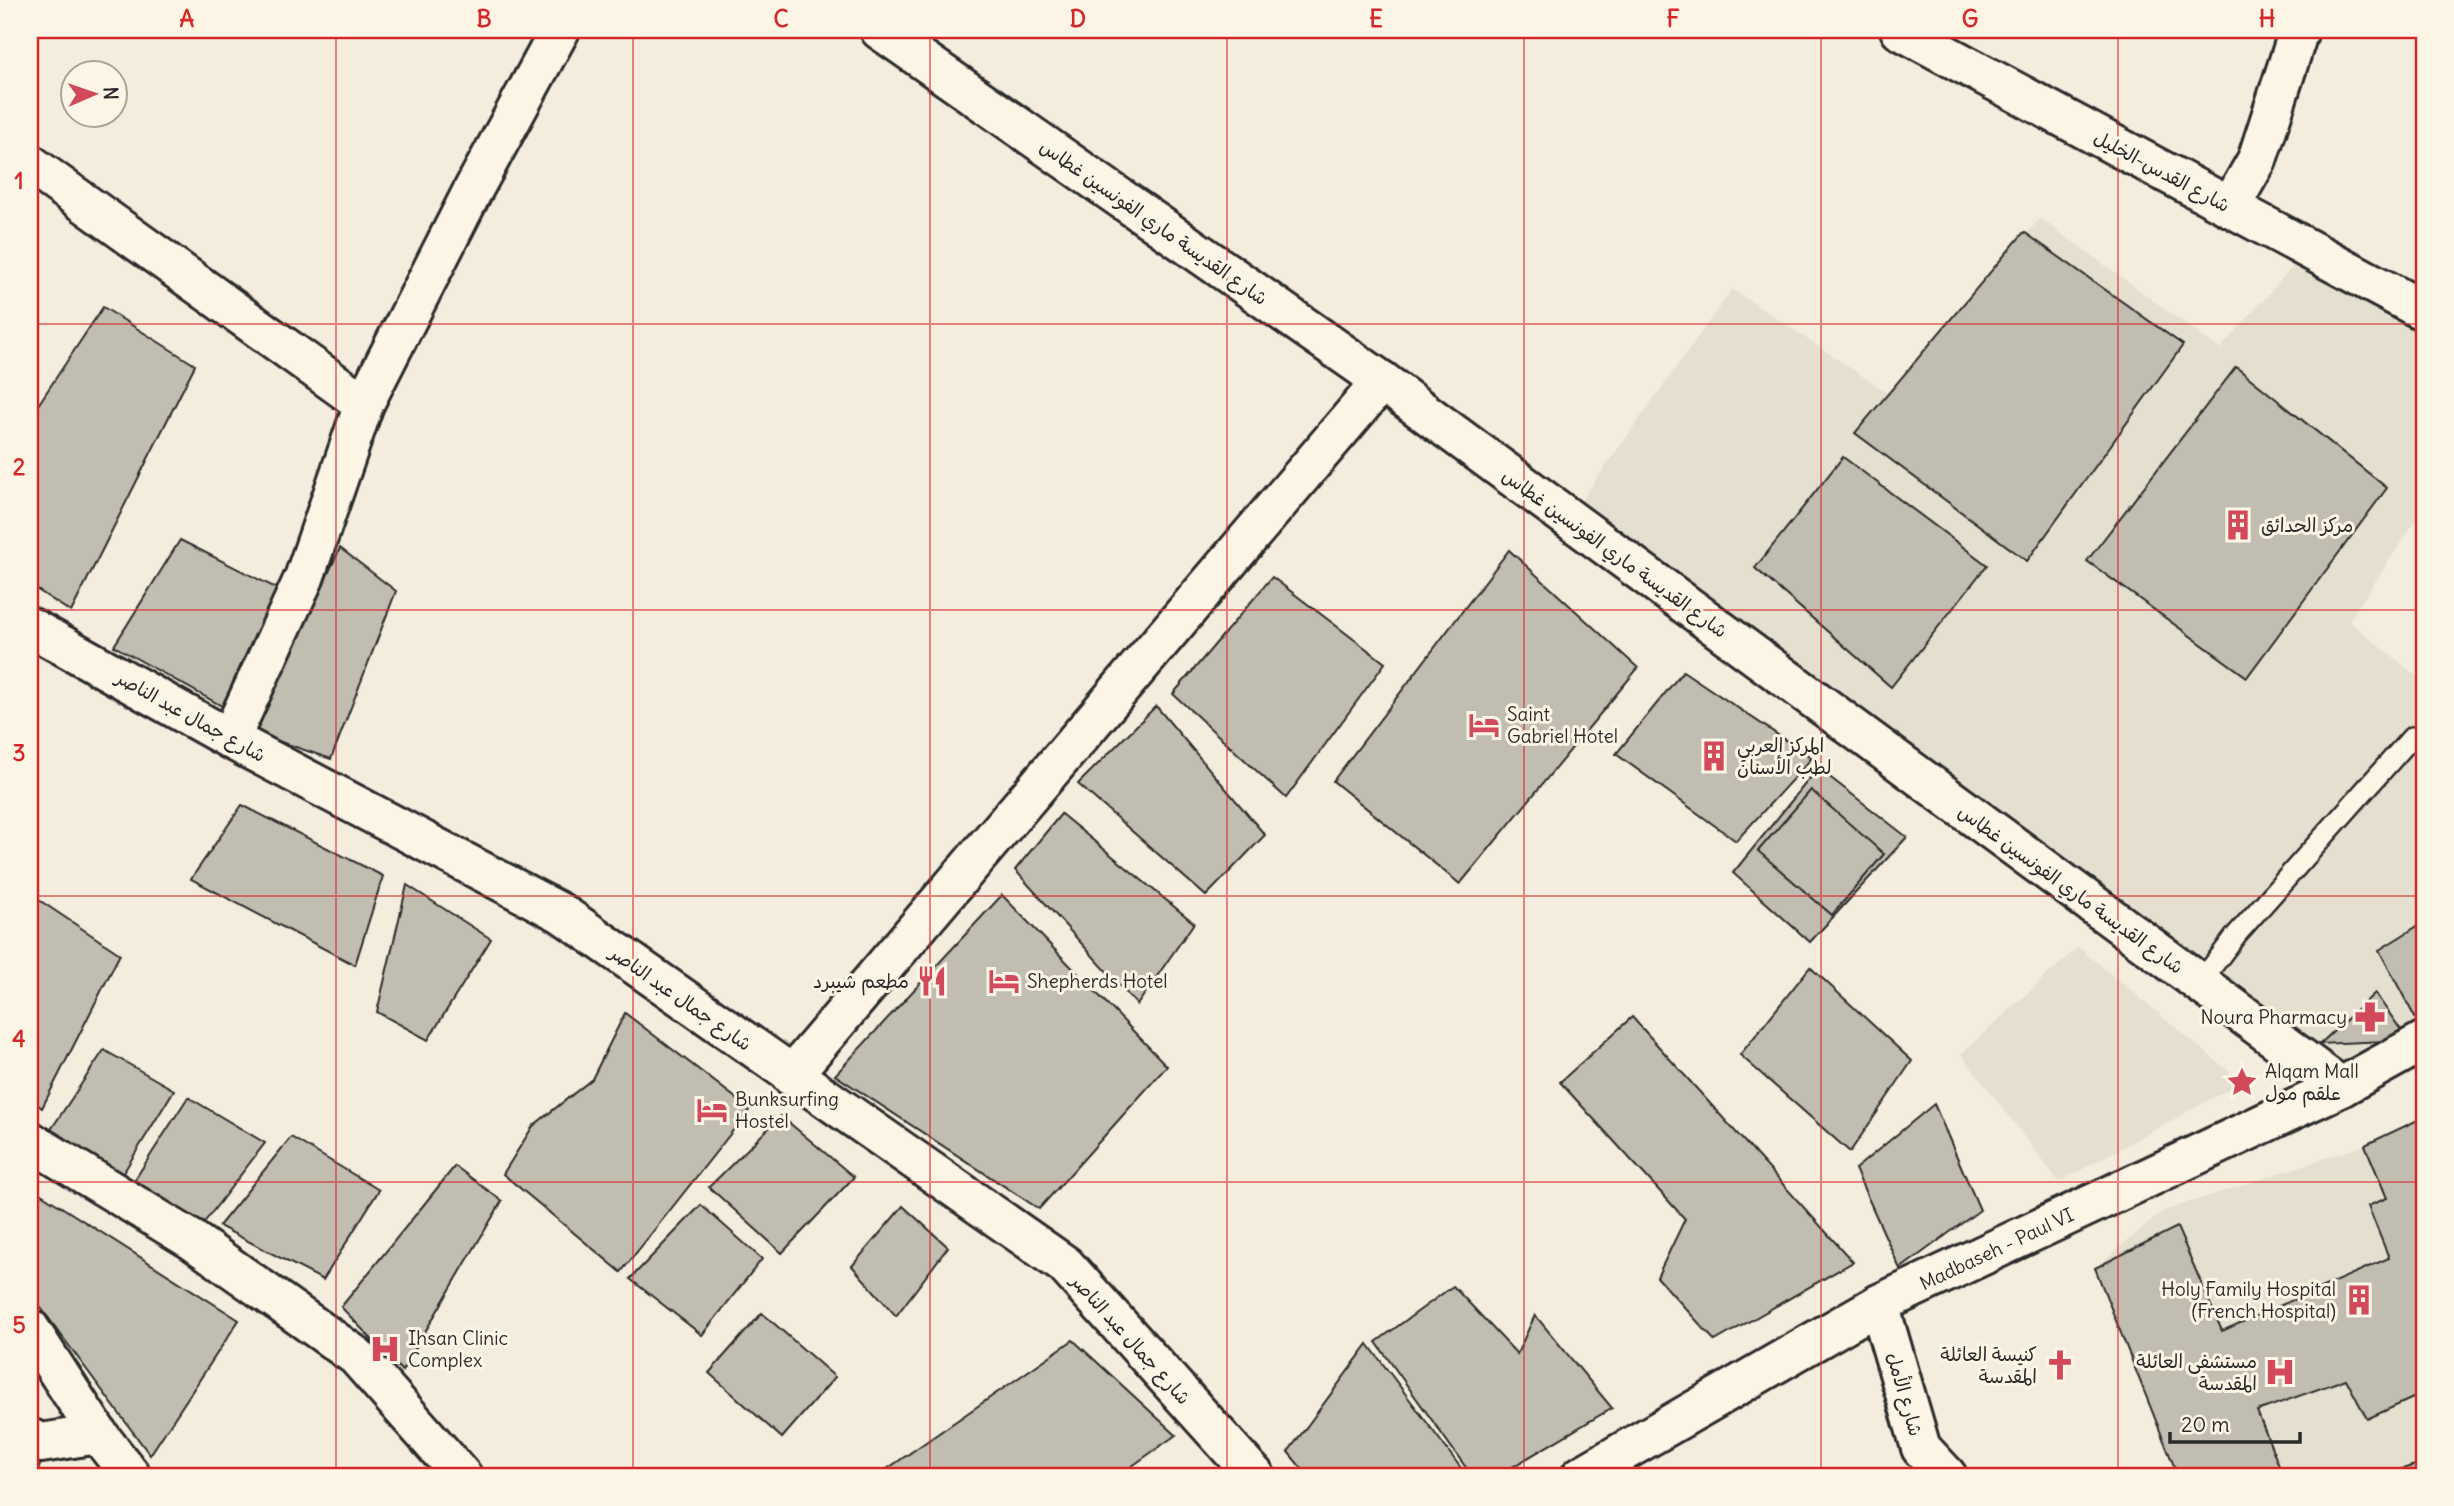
<svg xmlns="http://www.w3.org/2000/svg" width="2454" height="1506" font-family="Delius,'Playpen Sans Arabic',sans-serif">
  <rect width="100%" height="100%" fill="#f4edde"/>
  <filter id="ink" filterUnits="userSpaceOnUse"><feTurbulence type="fractalNoise" baseFrequency=".0143" numOctaves="2"/><feDisplacementMap in="SourceGraphic" scale="14" xChannelSelector="R" yChannelSelector="G"/><feConvolveMatrix kernelMatrix="1 2 1 2 8 2 1 2 1" color-interpolation-filters="sRGB"/></filter>
  <g filter="url(#ink)">
    <!-- built -->
    <g fill="#e5dfd0">
      <path d="M2040,218l180,131 88,-100 116,62v197l-75,113 75,61v359l-83,46 -773,-568 164,-230 156,104z"/>
      <path d="M2078,947l164,135 -183,100 -98,-128z"/>
      <path d="M2424,1117v359h-246l-83,-208 68,-57 202,-66z"/>
    </g>
    <!-- building -->
    <g fill="#c2bdb1" stroke="#2b2b2b" stroke-width="2">
      <path d="M2024,232l159,113 -156,216 -172,-128z"/>
      <path d="M103,307l92,58 -124,247 -41,-27v-168z"/>
      <path d="M2236,367l151,121 -140,189 -160,-116z"/>
      <path d="M1843,457l144,108 -96,122 -136,-119z"/>
      <path d="M180,540l98,49 -56,117 -108,-60z"/>
      <path d="M340,548l56,43 -65,168 -77,-26z"/>
      <path d="M1509,550l129,118 -178,216 -127,-103z"/>
      <path d="M1272,577l113,86 -99,135 -113,-104z"/>
      <path d="M1683,671l129,87 -76,83 -120,-87z"/>
      <path d="M1156,706l109,129 -59,61 -128,-112z"/>
      <path d="M1818,768l89,69 -97,105 -77,-69z"/>
      <path d="M1811,790l73,64 -52,61 -74,-64z"/>
      <path d="M242,805l141,71 -28,89 -164,-86z"/>
      <path d="M1061,814l133,109 -57,82 -122,-135z"/>
      <path d="M407,885l84,54 -63,101 -51,-28z"/>
      <path d="M30,894l90,60 -78,154 -12,-9z"/>
      <path d="M1002,895l165,171 -128,143 -204,-134z"/>
      <path d="M2424,922v102l-4,3 -41,-77z"/>
      <path d="M1810,967l102,94 -62,91 -110,-97z"/>
      <path d="M2375,993l33,47 -88,4z"/>
      <path d="M625,1013l125,96 -129,163 -118,-98 30,-48 59,-47z"/>
      <path d="M1632,1017l221,245 -138,79 -58,-64 28,-58 -125,-137z"/>
      <path d="M104,1050l70,40 -52,85 -72,-44z"/>
      <path d="M188,1097l77,46 -65,85 -68,-44z"/>
      <path d="M1934,1104l46,106 -80,59 -45,-100z"/>
      <path d="M781,1116l73,61 -72,76 -73,-66z"/>
      <path d="M2424,1117v225l-4,2 4,8v41l-57,26 -21,-40 -89,32 26,65h-105l-83,-208 82,-41 45,104 167,-73 -21,-52 19,-8 -22,-53z"/>
      <path d="M291,1137l88,53 -56,90 -104,-54z"/>
      <path d="M455,1166l47,35 -100,170 -61,-64z"/>
      <path d="M30,1187l209,133 -89,135 -120,-162z"/>
      <path d="M701,1205l61,54 -60,76 -72,-56z"/>
      <path d="M903,1206l45,41 -52,69 -44,-50z"/>
      <path d="M1453,1286l64,68 18,-39 77,93 -115,68h-25l-96,-134z"/>
      <path d="M762,1313l73,64 -53,61 -73,-65z"/>
      <path d="M1073,1340l103,95 -58,41h-241z"/>
      <path d="M1368,1344l93,124 -9,8h-144l-20,-24z"/>
      <path d="M30,1448l15,7 -10,21h-5z"/>
      <path d="M2424,1462v14h-33l-1,-3z"/>
    </g>
    <g fill="none" stroke-linecap="round" stroke-linejoin="round">
      <!-- lane casing -->
      <g stroke="#2b2b2b" stroke-width="24">
        <path id="lane" d="M2199,984l38,-50 175,-197 12,7"/>
      </g>
      <!-- street casing -->
      <g stroke="#2b2b2b" stroke-width="44">
        <g id="street">
          <path d="M880,30l502,351 959,706"/>
          <path d="M30,164l334,240"/>
          <path d="M2230,207l27,-47 42,-130"/>
          <path d="M30,627l200,112 331,174 504,352 190,211"/>
          <path d="M230,739l74,-161 60,-174 108,-212 88,-162"/>
          <path d="M791,1076l591,-695"/>
          <path d="M30,1141l162,99 164,116 106,120"/>
          <path d="M1879,1304l42,144 26,28"/>
          <path d="M30,1438l11,5 57,-9"/>
        </g>
      </g>
      <!-- secondary casing -->
      <g stroke="#2b2b2b" stroke-width="44">
        <g id="secondary">
          <path d="M1900,30l524,281"/>
          <path d="M30,1329l68,105 33,42"/>
          <path id="s1" d="M1581,1476l298,-172 462,-217 83,-46"/>
        </g>
      </g>
      <!-- lane -->
      <use href="#lane" stroke="#fcf5e5" stroke-width="19"/>
      <!-- street -->
      <use href="#street" stroke="#fcf5e5" stroke-width="38"/>
      <!-- secondary -->
      <use href="#secondary" stroke="#fcf5e5" stroke-width="38"/>
    </g>
  </g>
  <!-- grid -->
  <path fill="none" stroke="#d62828" stroke-width="2" stroke-opacity="0.55" d="M336,30v1446M633,30v1446M930,30v1446M1227,30v1446M1524,30v1446M1821,30v1446M2118,30v1446M30,324h2394M30,610h2394M30,896h2394M30,1182h2394"/>
  <!-- icons -->
  <defs>
    <g id="building-bare" transform="scale(2.415)"><path d="M-4-6H4V6H1V3H-1V6H-4ZM-2.5-4.3h1.7v1.8h-1.7ZM.8-4.3h1.7v1.8H.8ZM-2.5-1h1.7V.8h-1.7ZM.8-1h1.7V.8H.8Z" fill="#d1495b" stroke="#fcf5e5" stroke-width="2.5" paint-order="stroke"/></g>
    <g id="hotel-bare" transform="scale(2.415)"><path d="M-6-4.5h1.5V1H6V5H4.5V3h-9V5H-6ZM-4 0a1.8 1.8 0 1 1 3.6 0ZM.5 0V-2.5h3Q6-2.5 6 0Z" fill="#d1495b" stroke="#fcf5e5" stroke-width="2.5" paint-order="stroke"/></g>
    <g id="restaurant-bare" transform="scale(2.415)"><path d="M-5-6h1v4h1v-4h1v4h1v-4h1v5L-1.5 .5V6h-2V.5L-5-1ZM5-6V6H3V1.5H1.5Q1.5-4 5-6Z" fill="#d1495b" stroke="#fcf5e5" stroke-width="2.5" paint-order="stroke"/></g>
    <g id="pharmacy-bare" transform="scale(2.415)"><path d="M-2-6h4v4h4v4h-4v4h-4v-4h-4v-4h4Z" fill="#d1495b" stroke="#fcf5e5" stroke-width="2.5" paint-order="stroke"/></g>
    <g id="sight-bare" transform="scale(2.415)"><path d="M0-6L1.8-2.2L6-1.7L2.9 1.2L3.7 5.4L0 3.3L-3.7 5.4L-2.9 1.2L-6-1.7L-1.8-2.2Z" fill="#d1495b" stroke="#fcf5e5" stroke-width="2.5" paint-order="stroke"/></g>
    <g id="hospital-bare" transform="scale(2.415)"><path d="M-5-5h3v3.5h4V-5h3V5h-3V1.5h-4V5h-3Z" fill="#d1495b" stroke="#fcf5e5" stroke-width="2.5" paint-order="stroke"/></g>
    <g id="church-bare" transform="scale(2.415)"><path d="M-1.2-6h2.4v3.5h3.3v2.4h-3.3V6h-2.4V-.1h-3.3v-2.4h3.3Z" fill="#d1495b" stroke="#fcf5e5" stroke-width="2.5" paint-order="stroke"/></g>
  </defs>
  <g fill-rule="evenodd">
    <use href="#building-bare" x="2238" y="525"/>
    <use href="#hotel-bare" x="1484" y="725"/>
    <use href="#building-bare" x="1714" y="756"/>
    <use href="#restaurant-bare" x="932" y="981"/>
    <use href="#hotel-bare" x="1004" y="981"/>
    <use href="#pharmacy-bare" x="2370" y="1017"/>
    <use href="#sight-bare" x="2242" y="1082"/>
    <use href="#hotel-bare" x="712" y="1110"/>
    <use href="#building-bare" x="2359" y="1300"/>
    <use href="#hospital-bare" x="385" y="1349"/>
    <use href="#church-bare" x="2060" y="1365"/>
    <use href="#hospital-bare" x="2280" y="1372"/>
  </g>
  <g text-anchor="middle" dominant-baseline="central" stroke-width="6" stroke-linejoin="round" paint-order="stroke">
    <!-- street labels -->
    <g font-size="19" fill="#2b2b2b" stroke="#fcf5e5">
      <text transform="translate(2162 171) rotate(28)">شارع القدس-الخليل</text>
      <text transform="translate(1154 222) rotate(35)">شارع القديسة ماري الفونسين غطاس</text>
      <text transform="translate(1615 553) rotate(36)">شارع القديسة ماري الفونسين غطاس</text>
      <text transform="translate(191 716) rotate(29)">شارع جمال عبد الناصر</text>
      <text transform="translate(2071 889) rotate(36)">شارع القديسة ماري الفونسين غطاس</text>
      <text transform="translate(681 998) rotate(35)">شارع جمال عبد الناصر</text>
      <text stroke="none"><textPath href="#s1" startOffset="474">Madbaseh - Paul VI</textPath></text>
      <text transform="translate(1131 1339) rotate(48)">شارع جمال عبد الناصر</text>
      <text transform="translate(1905 1394) rotate(74)">شارع الأمل</text>
    </g>
    <!-- poi labels -->
    <g font-size="19" fill="#2b2b2b" stroke="#fcf5e5" text-anchor="start">
      <text x="2261" y="525">مركز الحدائق</text>
      <text x="1507" y="714">Saint<tspan x="1507" dy="22">Gabriel Hotel</tspan></text>
      <text x="1737" y="745">المركز العربي<tspan x="1737" dy="22">لطب الأسنان</tspan></text>
      <text x="909" y="981" text-anchor="end">مطعم شيبرد</text>
      <text x="1027" y="981">Shepherds Hotel</text>
      <text x="2347" y="1017" text-anchor="end">Noura Pharmacy</text>
      <text x="2265" y="1071">Alqam Mall<tspan x="2265" dy="22">علقم مول</tspan></text>
      <text x="735" y="1099">Bunksurfing<tspan x="735" dy="22">Hostel</tspan></text>
      <text x="2336" y="1289" text-anchor="end">Holy Family Hospital<tspan x="2336" dy="22">(French Hospital)</tspan></text>
      <text x="408" y="1338">Ihsan Clinic<tspan x="408" dy="22">Complex</tspan></text>
      <text x="2037" y="1354" text-anchor="end">كنيسة العائلة<tspan x="2037" dy="22">المقدسة</tspan></text>
      <text x="2257" y="1361" text-anchor="end">مستشفى العائلة<tspan x="2257" dy="22">المقدسة</tspan></text>
    </g>
  </g>
  <!-- margin -->
  <rect width="2454" height="1506" fill="none" stroke="#fcf5e5" stroke-width="77"/>
  <!-- north arrow -->
  <g transform="translate(94 94) rotate(88)"><circle r="33" fill="#fcf5e5" stroke="#a8a49b" stroke-width="2"/>
  <path d="M0-5L12 26L0 18L-12 26Z" fill="#d1495b"/>
  <text y="-10" font-size="19" font-weight="bold" text-anchor="middle" fill="#2b2b2b">N</text>
  </g>
  <!-- scale -->
  <path d="M2170 1432v10h130v-10" fill="none" stroke="#2b2b2b" stroke-width="3.5"/>
  <text x="2181" y="1432" font-size="21" fill="#2b2b2b" stroke="#fcf5e5" stroke-width="5" paint-order="stroke">20 m</text>
  <rect x="38" y="38" width="2378" height="1430" fill="none" stroke="#d62828" stroke-width="2.5"/>
  <g font-size="23" text-anchor="middle" font-weight="bold" fill="#d62828">
    <text x="187" y="27">A</text>
    <text x="484" y="27">B</text>
    <text x="781" y="27">C</text>
    <text x="1078" y="27">D</text>
    <text x="1376" y="27">E</text>
    <text x="1673" y="27">F</text>
    <text x="1970" y="27">G</text>
    <text x="2267" y="27">H</text>
    <text x="19" y="189">1</text>
    <text x="19" y="475">2</text>
    <text x="19" y="761">3</text>
    <text x="19" y="1047">4</text>
    <text x="19" y="1333">5</text>
  </g>
</svg>
